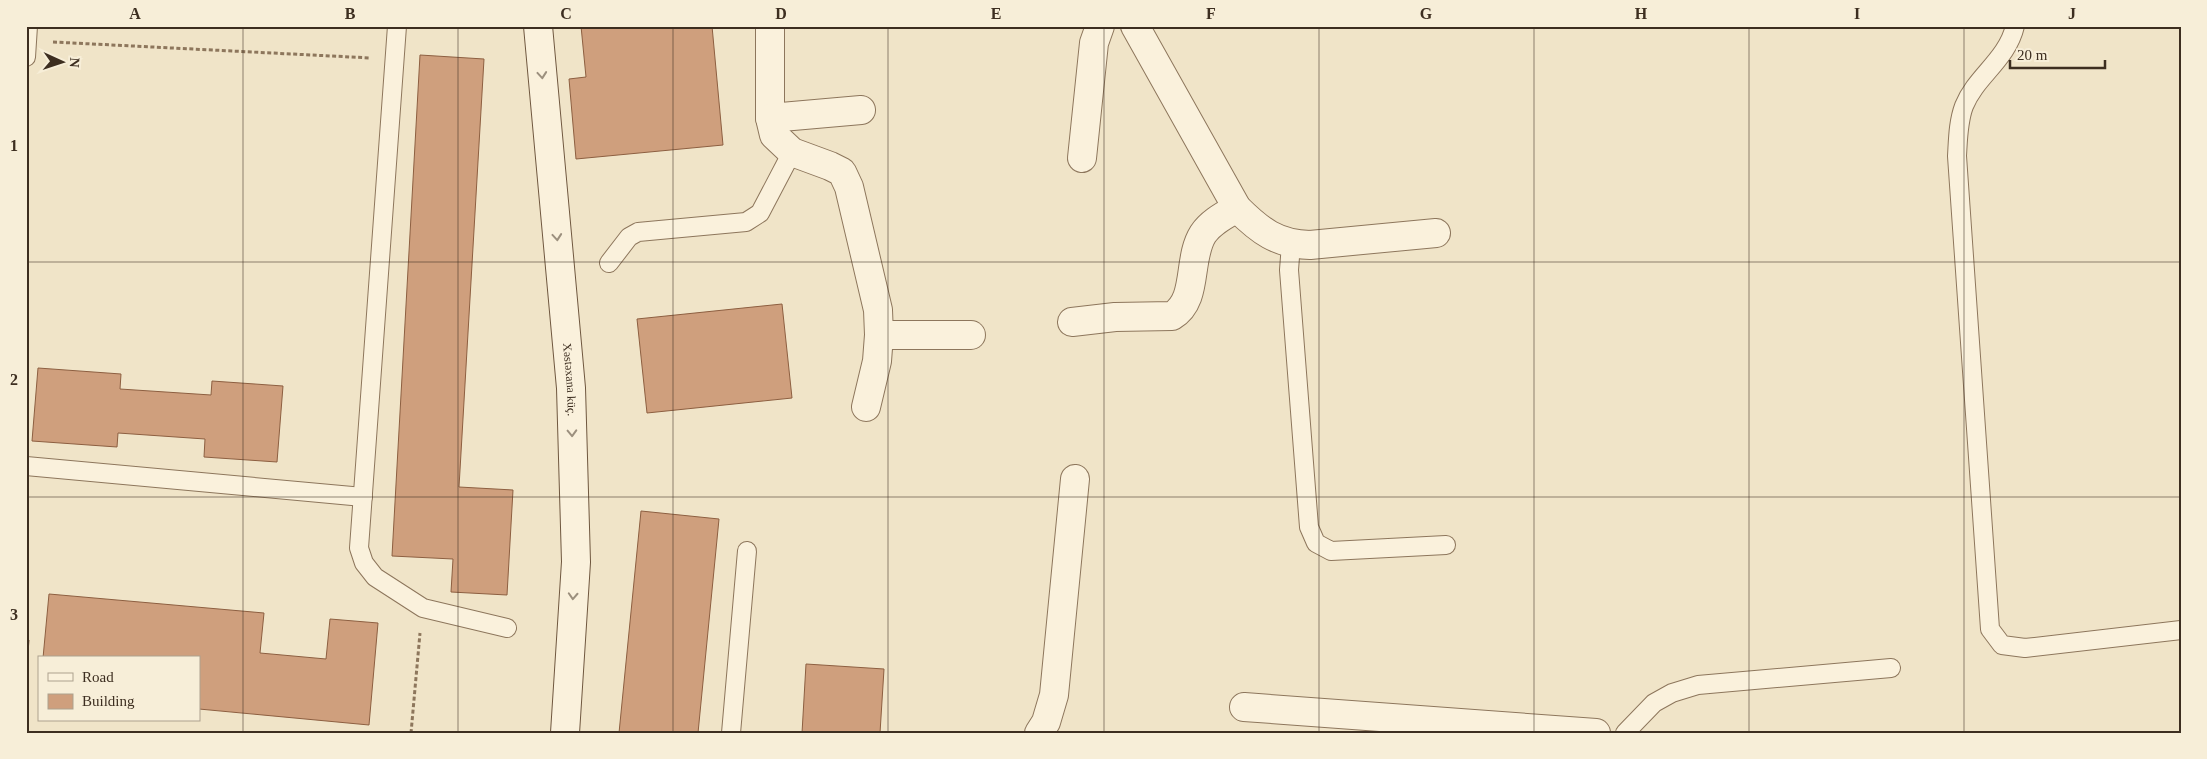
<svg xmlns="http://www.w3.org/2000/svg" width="2207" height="759" font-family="'Times New Roman',serif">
  <rect width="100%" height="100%" fill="#f0e4c8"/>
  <!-- building -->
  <g fill="#cf9f7d" stroke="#8d5f41">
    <path d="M581,26h131l11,119 -147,14 -7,-80 17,-2z"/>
    <path d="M420,55l64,4 -25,428 54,3 -6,105 -56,-3 2,-33 -61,-3z"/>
    <path d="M782,304l10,94 -145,15 -10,-94z"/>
    <path d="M38,368l83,6 -1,15 91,6 1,-14 71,5 -6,76 -73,-5 1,-18 -87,-6 -1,14 -85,-6z"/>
    <path d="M641,511l78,8 -21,214h-79z"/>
    <path d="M49,594l215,19 -4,40 66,6 4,-40 48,4 -9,102 -170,-16v-51h-156z"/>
    <path d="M26,639l3,1 -3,36z"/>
    <path d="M806,664l78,5 -4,64h-78z"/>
  </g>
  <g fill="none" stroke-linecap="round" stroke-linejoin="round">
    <!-- lane casing -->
    <g stroke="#8d765c" stroke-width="20">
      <g id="lane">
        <path d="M397,26l-38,522 5,15 11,14 48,31 84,20"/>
        <path d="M2015,26c-8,34 -39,50 -51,80 -6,16 -6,34 -7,50l33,473 12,16 23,3 156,-18"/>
        <path d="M26,57l2,-31"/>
        <path d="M1291,244l-2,26 20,257 7,16 15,8 115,-6"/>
        <path d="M609,263l20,-26 9,-5 108,-10 14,-9 32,-61"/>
        <path d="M26,466l337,31"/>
        <path d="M731,733l16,-182"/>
        <path d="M1625,733l29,-30 18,-10 26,-8 193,-17"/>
      </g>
    </g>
    <!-- street casing -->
    <g stroke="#8d765c" stroke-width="30">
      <g id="street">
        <path d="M770,26v92l4,17 18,17 38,14 12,6 7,15 29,123 1,25 -2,26 -11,46"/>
        <path d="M1135,26l102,182c23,23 40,36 73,37l126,-12"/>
        <path d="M770,118l91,-8"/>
        <path d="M1082,158l12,-115 6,-17"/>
        <path d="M1072,322l43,-5 57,-1c27,-16 15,-57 31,-82 8,-12 22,-19 34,-26"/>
        <path d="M879,335h92"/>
        <path d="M1244,707l352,26"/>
        <path d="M1039,733l7,-11 8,-27 21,-216"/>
      </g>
    </g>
    <!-- secondary casing -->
    <g stroke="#6f573f" stroke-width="30">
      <g id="secondary">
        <path id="s1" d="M538,26l33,362 5,174 -11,171"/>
      </g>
    </g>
    <!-- path -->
    <g stroke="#8d765c" stroke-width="3" stroke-dasharray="4 2.5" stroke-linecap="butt">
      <path d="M53,42l318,16"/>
      <path d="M411,733l9,-100"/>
    </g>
    <!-- lane -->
    <use href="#lane" stroke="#faf1dc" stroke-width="18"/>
    <!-- street -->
    <use href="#street" stroke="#faf1dc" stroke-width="28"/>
    <!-- secondary -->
    <use href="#secondary" stroke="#faf1dc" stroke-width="28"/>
  </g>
  <!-- one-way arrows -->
  <defs><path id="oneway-chevron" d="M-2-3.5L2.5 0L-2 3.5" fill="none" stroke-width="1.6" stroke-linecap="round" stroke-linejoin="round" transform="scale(1.25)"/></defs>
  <g stroke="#9c907e">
    <use href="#oneway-chevron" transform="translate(542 75) rotate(85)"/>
    <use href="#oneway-chevron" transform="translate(557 237) rotate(85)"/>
    <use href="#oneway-chevron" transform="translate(572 433) rotate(88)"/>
    <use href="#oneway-chevron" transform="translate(573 596) rotate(93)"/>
  </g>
  <!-- grid -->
  <path fill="none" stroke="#3d2e20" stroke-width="1" stroke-opacity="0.55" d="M243,26v707M458,26v707M673,26v707M888,26v707M1104,26v707M1319,26v707M1534,26v707M1749,26v707M1964,26v707M26,262h2155M26,497h2155"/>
  <g text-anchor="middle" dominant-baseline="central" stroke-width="4.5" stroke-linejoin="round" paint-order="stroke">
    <!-- street labels -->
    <g font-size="12" fill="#3d2e20" stroke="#f7eed8">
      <text stroke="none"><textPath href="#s1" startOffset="355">Xəstəxana küç.</textPath></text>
    </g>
  </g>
  <!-- border -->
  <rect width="2207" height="759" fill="none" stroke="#f7eed8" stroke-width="55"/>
  <!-- legend -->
  <rect x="38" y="656" width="162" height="65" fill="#f7eed8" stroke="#ada18e"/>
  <rect x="48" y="673" width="25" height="8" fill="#faf1dc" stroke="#ada18e"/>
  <text x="82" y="682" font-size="15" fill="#3d2e20">Road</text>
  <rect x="48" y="694" width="25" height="15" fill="#cf9f7d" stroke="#ada18e"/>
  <text x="82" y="706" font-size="15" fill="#3d2e20">Building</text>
  <!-- north arrow -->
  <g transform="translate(62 62) rotate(93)" stroke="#f7eed8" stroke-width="4" paint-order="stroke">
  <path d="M0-4L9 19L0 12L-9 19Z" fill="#3d2e20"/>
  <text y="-8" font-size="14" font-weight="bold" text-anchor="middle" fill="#3d2e20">N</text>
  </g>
  <!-- scale -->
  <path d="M2010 60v8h95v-8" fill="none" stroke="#3d2e20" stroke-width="2.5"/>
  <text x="2017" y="60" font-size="15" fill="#3d2e20" stroke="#f7eed8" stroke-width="4" paint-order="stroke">20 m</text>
  <rect x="28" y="28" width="2152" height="704" fill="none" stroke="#3d2e20" stroke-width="2"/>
  <g font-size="16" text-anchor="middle" font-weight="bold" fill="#3d2e20">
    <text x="135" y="19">A</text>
    <text x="350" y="19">B</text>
    <text x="566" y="19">C</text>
    <text x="781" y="19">D</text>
    <text x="996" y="19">E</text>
    <text x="1211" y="19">F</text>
    <text x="1426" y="19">G</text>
    <text x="1641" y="19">H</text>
    <text x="1857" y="19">I</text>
    <text x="2072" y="19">J</text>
    <text x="14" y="151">1</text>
    <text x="14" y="385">2</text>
    <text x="14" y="620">3</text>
  </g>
</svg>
